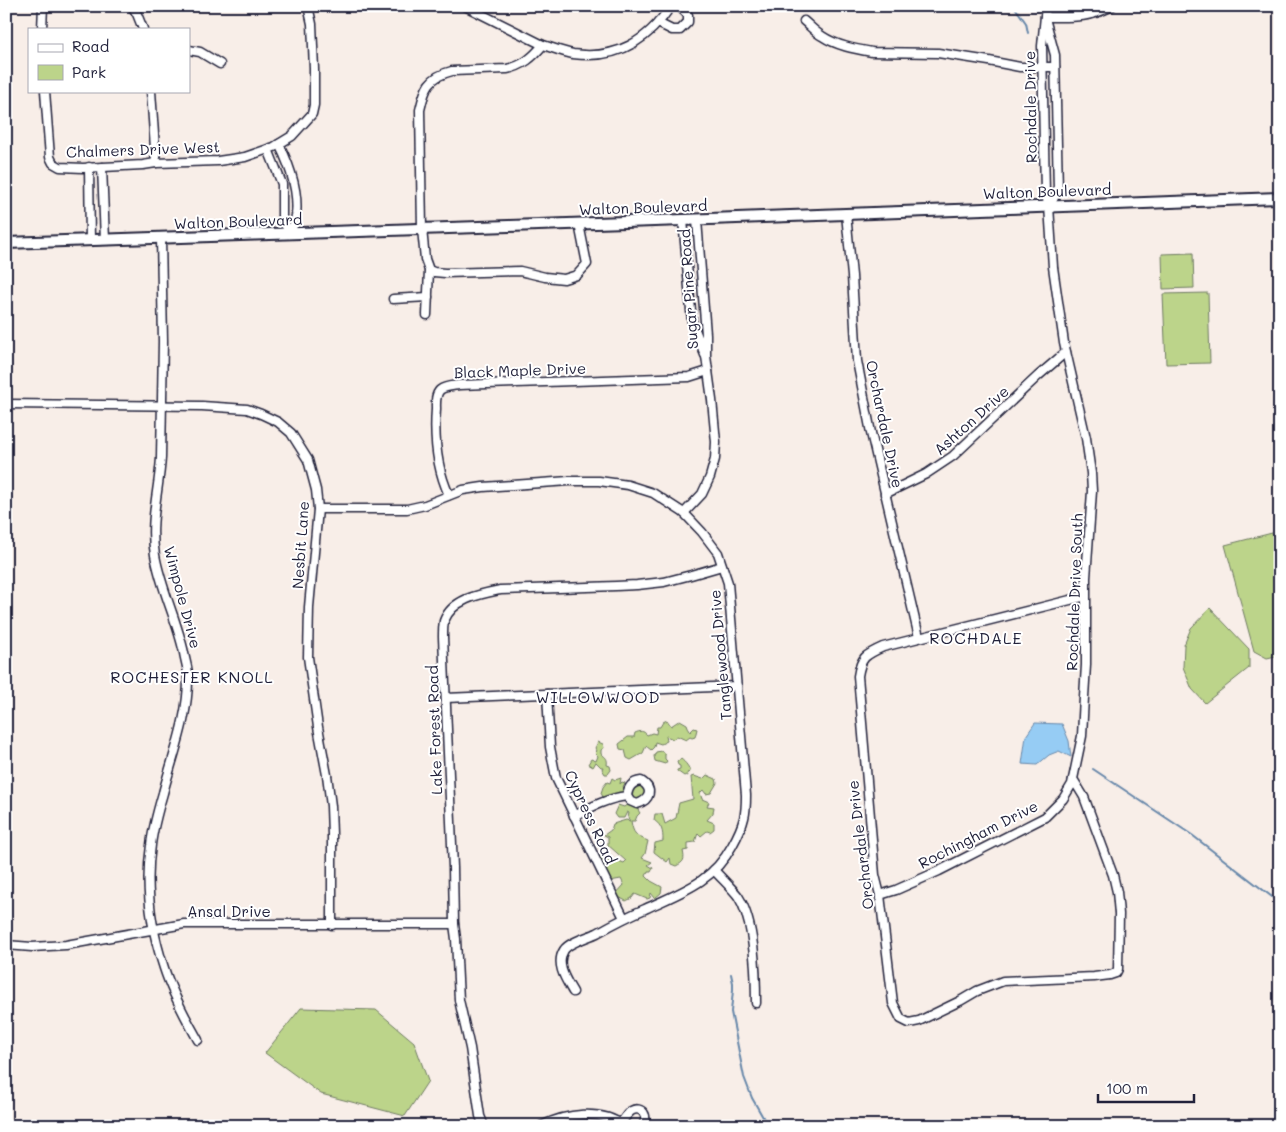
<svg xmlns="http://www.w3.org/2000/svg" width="1286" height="1132" font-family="Mali,sans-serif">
  <rect width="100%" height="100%" fill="#f8eee8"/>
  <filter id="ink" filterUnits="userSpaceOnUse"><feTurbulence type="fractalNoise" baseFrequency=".02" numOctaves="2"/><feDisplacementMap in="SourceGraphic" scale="10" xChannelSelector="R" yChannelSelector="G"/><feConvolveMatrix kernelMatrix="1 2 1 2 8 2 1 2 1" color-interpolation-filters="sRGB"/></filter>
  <g filter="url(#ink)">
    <!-- green -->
    <g fill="#bcd48a" stroke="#6f7b62">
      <path d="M1193,253l1,35 -31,1 -1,-35z"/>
      <path d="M1208,293l2,70 -44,1 -3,-70z"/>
      <path d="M1272,533l8,1v121l-13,3 -13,-7 -29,-106z"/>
      <path d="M1210,608l39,41v19l-44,35 -13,-14 -9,-22 1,-22 7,-17z"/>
      <path d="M667,720l4,6 9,-6 7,4 3,8 4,-4 3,1 -2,8 -3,1 -2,-1 -4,3 -9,-4 -4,3 -7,-3 1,5 -6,3 -6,-2 -1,5 -3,3 -5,-4 -3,7 -12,7 -4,-2 -2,-8 -5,-1 -1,-5 9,-7h6l1,-4c5,-2 8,-3 12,2l5,-2 4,1 1,-7h3l3,-5z"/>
      <path d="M598,742l5,2 1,4 -3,2v4c5,3 7,5 6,11l3,1 1,4 -3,4h-3l-3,-5 1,-2h-2l-5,-5 -3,5 -5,-3 3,-5 5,2 2,-5 -3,-3 2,-2 -2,-3z"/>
      <path d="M661,751l4,3v5l2,2 -2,3 -10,-3 -1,-5 2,-4z"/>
      <path d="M681,759c4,3 9,9 9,13l-3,1 1,3 -2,-1 -2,1 -7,-5v-1l3,-1v-3l-2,-1 -1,-3z"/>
      <path d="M707,775l9,4 1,4 -6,10 -5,1 -3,-4 -3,3 2,6 7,3 -2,4 7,1 -1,6 -6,7 7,3v6l-4,3 -3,-1 -6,5 -3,-3 -3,9 -7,1v7l-5,1c2,9 1,11 -7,15l-5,-2 -1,-6 -3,4 -13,-10 1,-9 8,-2c0,-10 -1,-15 -9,-21l1,-6h7l3,10 11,-6 3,-15 14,-4 -2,-22 3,-1 9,3z"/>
      <path d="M612,778l3,2 6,-2 -1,6 2,-2 3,1 -2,4 2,2v4l-4,8 -14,-2 -1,-2h-3l-2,-4 2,-6 4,-5 3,1z"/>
      <path d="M639,783l8,6 -2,7 -3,1 -3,3 -9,-2 1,-8z"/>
      <path d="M629,803l9,5v2l2,3 -3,3 -2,5h-4c2,13 5,15 17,20l-3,13 -3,4 10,4 -4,3 5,3 -2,4h-3l-2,4 5,5 11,6 -1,6 -6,5 -4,-5 -1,5 -3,1 -12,-5 -3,4 -6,3 -11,-6 9,-10 -3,-6 -11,2 -12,-24 3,-2 9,7 9,-1 5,2 2,-2 -18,-16v-8l-4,-2 7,-5 2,-6 13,-4 4,1 -2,-3 1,-5 -2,-1 -3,6h-7l-3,-4 4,-9 6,2z"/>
      <path d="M301,1008l75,2 38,32 14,39 -23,35 -84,-22 -56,-41z"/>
    </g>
    <!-- water -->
    <path fill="#96ccf4" stroke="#6888aa" d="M1035,723l27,1 7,17 2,16 -12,-6 -10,4 -12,10 -15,-1 4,-28z"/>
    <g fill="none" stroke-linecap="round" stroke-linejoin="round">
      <!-- stream -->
      <g stroke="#6888aa" stroke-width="2">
        <path d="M1014,6l12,17 2,10"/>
        <path d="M1093,769l99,66 88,68"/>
        <path d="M731,974l2,9v7l-2,22 13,65 8,21 16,28"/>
      </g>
      <!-- minor casing -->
      <g stroke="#22223b" stroke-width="11">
        <g id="minor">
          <path d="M132,6l5,8 6,15"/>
          <path d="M465,6l78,39"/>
          <path d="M1046,6l-4,40 3,147 4,13 4,61 11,76 22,95 5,35 1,18 -6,87v87l-2,32 -2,39 -9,43 11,18 29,78 4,17 2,22 -1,55 -2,4 -6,2 -16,2 -91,4 -26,10 -17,10 -41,20 -10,2 -8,-4 -8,-16 -13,-108 -5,-20 -17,-199c3,-19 7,-21 25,-29l203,-51"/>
          <path d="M1045,17c27,0 42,2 67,-11"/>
          <path d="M804,21c6,5 11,11 18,15 15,10 33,13 50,16l66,1 51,8 31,6h35"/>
          <path d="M1046,22l9,33 3,136 -9,15"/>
          <path d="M658,23l14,7h8l8,-8v-7l-9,-9"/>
          <path d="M42,29l1,-23"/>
          <path d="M189,50l11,2 20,12"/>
          <path d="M45,91l5,66 3,6 7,4 23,1 60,-3 13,-2 62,-2 27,-4 29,-10 18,-11 20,-22 2,-9v-36l-2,-45 -4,-18"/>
          <path d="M151,91l5,72"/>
          <path d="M279,144c11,22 20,46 17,71 -1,7 -4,13 -6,19"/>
          <path d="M268,149l14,35v34l8,16"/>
          <path d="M89,167l1,74"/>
          <path d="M102,167l3,73"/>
          <path d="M846,214l6,62 5,85 14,72 48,204"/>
          <path d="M683,220l9,102 13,33"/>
          <path d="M579,224l8,40 -10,11 -13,4 -19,-2 -25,-6 -75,2 -11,-1 -5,-2 -4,-11 -3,-30 -2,-119c5,-22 8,-33 32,-39l55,-2c16,-3 26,-12 36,-24 10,3 20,7 30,9 43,6 74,-12 98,-48"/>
          <path d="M161,238l2,103 -2,117c-2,32 -12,64 -6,97 6,34 22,65 29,98 1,7 4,15 4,22 1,41 -15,80 -25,118 -5,17 -10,34 -12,52 -6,40 0,84 13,123 8,25 21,49 34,72"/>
          <path d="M393,299l35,-2"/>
          <path d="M427,315l2,-45"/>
          <path d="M6,404l196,2 45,3 14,5 17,8 13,11 17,27 8,30 2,19 -9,98 -1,50 10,70 9,48 4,31 1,29v90"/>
          <path d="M885,494l41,-20 27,-18 85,-80 28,-24"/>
          <path d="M449,495c-12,-26 -15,-58 -13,-86 0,-6 -1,-14 4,-19 5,-4 13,-4 19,-5l230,-8 19,-6"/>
          <path d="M318,509h89l18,-4 38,-15 20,-3 86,-6h30l29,4 25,8 31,20 18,19 16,21 10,30 18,212c0,7 0,16 -2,23 -2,9 -7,19 -12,28 -20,37 -51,46 -87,63 -17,7 -32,15 -48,24 -8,4 -28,9 -33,17 -9,14 2,30 9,42"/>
          <path d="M684,513l18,-19 8,-17 5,-18 1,-17 -4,-42 -6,-44v-22l-9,-114"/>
          <path d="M547,694l3,53 6,31 68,140"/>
          <path d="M446,698l291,-12"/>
          <path d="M574,816c17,-9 34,-18 53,-20 1,-9 5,-14 14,-15 13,8 9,19 -4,23l-7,-3 -3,-5"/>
          <path d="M714,870c8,9 17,17 24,26 17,26 18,77 18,107"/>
          <path d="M880,895l16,-5 43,-19 106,-54 18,-18 9,-15 1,-5"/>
          <path d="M6,945l26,2 34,-2 118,-21h270"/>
          <path d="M621,1123c3,-4 6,-9 10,-12 11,-6 19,6 11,15"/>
          <path d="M484,1126l-4,-10 -10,-68 -11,-48 -3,-61 -2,-15 -1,-56 -10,-231c0,-6 0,-11 1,-16 8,-22 36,-27 56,-31l116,-4 21,-1 27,-3 27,-7 31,-9"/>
          <path d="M541,1126c25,-12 59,-18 83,0"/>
        </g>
      </g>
      <!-- major casing -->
      <g stroke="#22223b" stroke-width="14">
        <path id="major" d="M6,243l677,-23 597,-22"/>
      </g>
      <!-- minor -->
      <use href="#minor" stroke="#fff" stroke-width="8"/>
      <!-- major -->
      <use href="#major" stroke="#fff" stroke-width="10"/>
    </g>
  </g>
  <g text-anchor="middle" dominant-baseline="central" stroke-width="4" stroke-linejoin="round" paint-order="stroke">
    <!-- street labels -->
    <g font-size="15" fill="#22223b" stroke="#fff">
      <text transform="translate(1030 107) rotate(-91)">Rochdale Drive</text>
      <text transform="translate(143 149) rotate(-2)">Chalmers Drive West</text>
      <text transform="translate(1047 191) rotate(-2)">Walton Boulevard</text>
      <text transform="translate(643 207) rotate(-2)">Walton Boulevard</text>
      <text transform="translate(238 221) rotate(-2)">Walton Boulevard</text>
      <text transform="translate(688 289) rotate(-94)">Sugar Pine Road</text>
      <text transform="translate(520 370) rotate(-2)">Black Maple Drive</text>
      <text transform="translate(971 420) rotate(-42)">Ashton Drive</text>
      <text transform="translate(885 424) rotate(78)">Orchardale Drive</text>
      <text transform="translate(300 545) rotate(-86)">Nesbit Lane</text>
      <text transform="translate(1074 592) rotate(-88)">Rochdale Drive South</text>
      <text transform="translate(183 597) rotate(75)">Wimpole Drive</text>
      <text transform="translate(720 655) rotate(-95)">Tanglewood Drive</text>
      <text transform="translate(434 730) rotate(-92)">Lake Forest Road</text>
      <text transform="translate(591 817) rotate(65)">Cypress Road</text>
      <text transform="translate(978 834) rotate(-27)">Rochingham Drive</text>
      <text transform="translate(860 845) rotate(-97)">Orchardale Drive</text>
      <text x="229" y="911">Ansal Drive</text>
    </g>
    <!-- neighbourhood labels -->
    <g font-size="16" letter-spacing="1" fill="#22223b" stroke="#fff">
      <text x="976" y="637">ROCHDALE</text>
      <text x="192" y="676">ROCHESTER KNOLL</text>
      <text x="598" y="696">WILLOWWOOD</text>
    </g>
  </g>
  <!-- margin -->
  <rect width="1286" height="1132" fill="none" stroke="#fff" stroke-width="25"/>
  <rect x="12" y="12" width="1261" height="1107" fill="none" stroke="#22223b" stroke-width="2" filter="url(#ink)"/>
  <!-- legend -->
  <rect x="28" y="28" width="162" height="65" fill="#ffffff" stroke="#a7a7b1"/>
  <rect x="38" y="44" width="25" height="8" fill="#ffffff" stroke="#a7a7b1"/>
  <text x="72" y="52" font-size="15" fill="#22223b">Road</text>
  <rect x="38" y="65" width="25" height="15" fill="#bcd48a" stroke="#a7a7b1"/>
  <text x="72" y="78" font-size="15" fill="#22223b">Park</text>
  <!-- scale -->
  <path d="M1098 1094v8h96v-8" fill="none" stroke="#22223b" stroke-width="2.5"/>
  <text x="1106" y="1094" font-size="15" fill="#22223b" stroke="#ffffff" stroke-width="4" paint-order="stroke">100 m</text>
</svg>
